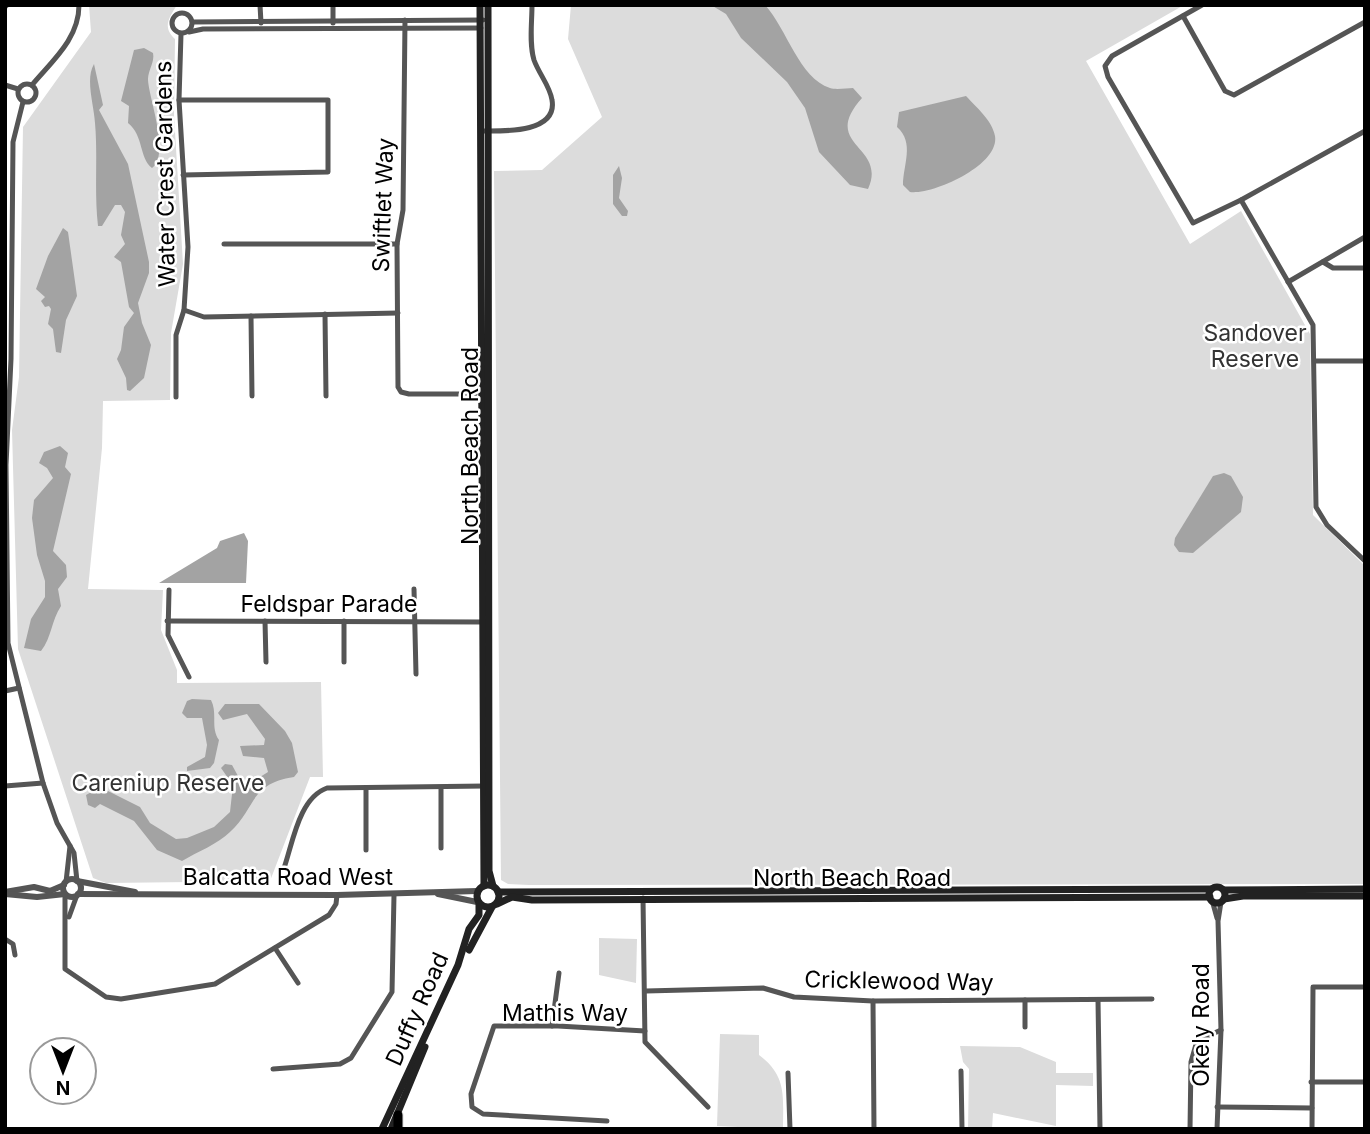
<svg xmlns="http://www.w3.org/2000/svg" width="1370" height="1134" font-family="Inter,sans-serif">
  <rect width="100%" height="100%" fill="#fff"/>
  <!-- green -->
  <g fill="#dcdcdc">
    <path d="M89,5h88c-8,13 -15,22 -2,34l-1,76 9,149 -12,69 -1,67 -67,1 -1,47 -14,141 75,1 -2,40 16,40v13l144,-1 2,95h-13l-40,104 -164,2 -13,-5 -75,-229 -6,-219 7,-53 4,-250 68,-95z"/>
    <path d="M571,5h613l-98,56 104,183 51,-33 69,123 3,181 52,51v318l-836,1 -21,-1 -7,-4 -7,-709 48,-1 60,-53 -34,-78z"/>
    <path d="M599,938l38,1 -1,44 -37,-8z"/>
    <path d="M720,1034l39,1v20c28,21 24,41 24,74l-66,-3z"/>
    <path d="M960,1046l60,1 36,15v11h37v13l-37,-1v41l-63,-13 -1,16h-24l1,-60 -6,-7z"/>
  </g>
  <!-- water -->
  <g fill="#a3a3a3">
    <path d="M711,5h54c22,24 34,73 65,83 6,2 17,0 23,0l9,10c-43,48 26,47 6,91l-18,-4 -31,-33 -14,-44 -18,-26 -46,-44 -15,-24z"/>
    <path d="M144,48l9,5c2,9 -5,17 -5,26 0,17 23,76 4,89 -13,-10 -8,-32 -24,-45l1,-17 -8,-5 13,-51z"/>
    <path d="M94,64l9,41 -4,5 29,54 21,98v11l-11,30 4,20 9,22 -7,33 -14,13 -3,-1 -1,-12 -9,-19 4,-9 3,-23 10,-14 -5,-6 -8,-45 -7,-5 11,-13 -4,-9 4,-23 -4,-7h-6l-13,21h-4c-4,-35 0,-69 -3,-103 -1,-18 -10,-44 -1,-59z"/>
    <path d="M966,96c10,11 26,24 29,40 5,29 -62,59 -85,56l-7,-7c0,-20 12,-42 -6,-58l2,-15z"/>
    <path d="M619,166l3,12 -3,20 9,13 -1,5h-5l-9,-12v-29z"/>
    <path d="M63,228l5,4 9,64 -11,24 -5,33 -5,-1 -3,-23 -5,-5 3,-15 -2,-3 -4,1 -4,-6 4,-4 -9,-8 12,-33z"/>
    <path d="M60,446l8,7 -3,14 6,7 -18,77 13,14 1,12 -9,12 3,17c-10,15 -9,31 -20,45l-17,-3 7,-29 14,-22v-16l-8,-26 -5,-37 2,-18 19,-22 -6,-10 -8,-5 5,-11z"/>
    <path d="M1224,473l7,3 12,21 -2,15 -48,41 -14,-1 -5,-7 1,-7 38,-62z"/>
    <path d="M244,533l4,8 -2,42h-87l58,-35 3,-7z"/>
    <path d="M192,699l19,1c7,14 -1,27 8,40l-5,23 -4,5 -23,3v-4l18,-10 2,-12 -5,-27h-15l-5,-5 5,-12z"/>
    <path d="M225,704h34l26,27 7,12 6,29 -4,5c-45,7 -37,30 -64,55 -12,12 -33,20 -48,29l-25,-11 -23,-29 -34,-17 -5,4 -7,-3 -2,-10 7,-4 13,-1 34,17 10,16 26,16 11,-1 27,-11 16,-15 3,-27 -12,-17 4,-4 7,1 12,22 24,-15 -4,-14 -21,-2 -3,-10 24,-1 1,-6 -18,-25 -24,6 -5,-7z"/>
  </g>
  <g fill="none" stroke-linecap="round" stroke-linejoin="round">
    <!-- trunk casing -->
    <g stroke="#dbdbdb" stroke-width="11">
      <path id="trunk" d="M398,1115v14"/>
    </g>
    <!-- minor -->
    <g stroke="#555" stroke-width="5">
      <path d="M260,5l1,18"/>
      <path d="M1202,5l-90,51 -7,10 3,11 85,146 48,-23 124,-69"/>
      <path d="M5,7l2,-2"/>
      <circle cx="182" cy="23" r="10"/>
      <path d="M1183,16l42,75 9,4 131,-73"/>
      <path d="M405,20l-2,190 -6,34 1,143 3,5 8,2h66"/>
      <path d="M193,22l290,-2"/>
      <path d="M333,23v-18"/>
      <path d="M189,32l14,-3 278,-1"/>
      <circle cx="27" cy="93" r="9"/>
      <path d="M5,85l13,4"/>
      <path d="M32,85c20,-24 47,-46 47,-80"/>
      <path d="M179,100h149v72l-145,3"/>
      <path d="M23,102l-10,40 -2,217 -5,106 2,178 35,140 14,40 17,30 3,28"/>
      <path d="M481,131c20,0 77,3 71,-31 -2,-14 -13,-26 -18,-40 -5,-16 -2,-38 -2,-55"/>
      <path d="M1241,200l72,125 3,182 11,18 38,36"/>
      <path d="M224,244h173"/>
      <path d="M1323,262l10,6h32"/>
      <path d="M1288,282l77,-45"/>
      <path d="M184,310l20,7 194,-4"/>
      <path d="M325,314l1,82"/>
      <path d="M251,316l1,80"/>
      <path d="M1315,361h50"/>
      <path d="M176,397v-62l8,-25 4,-63 -9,-147 2,-66"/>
      <path d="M414,589l2,85"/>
      <path d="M169,590l-1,45 21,42"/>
      <path d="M167,621l317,1"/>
      <path d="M265,621l1,41"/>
      <path d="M344,662v-41"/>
      <path d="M5,691l14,-3"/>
      <path d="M5,786l38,-3"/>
      <path d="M366,788v62"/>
      <path d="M441,788v60"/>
      <path d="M284,868c9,-26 15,-70 43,-80l158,-2"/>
      <path d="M66,882l4,-36"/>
      <path d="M65,894v75l41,28 15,2 94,-15 114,-69 7,-11 1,-9"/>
      <path d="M643,898l2,144 63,65"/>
      <path d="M1212,900l5,18"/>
      <path d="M69,917l8,-22"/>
      <path d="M5,939l8,5 2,11"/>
      <path d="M275,948l23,35"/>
      <path d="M646,991l117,-3 31,9 79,4 279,-2"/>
      <path d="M1025,1000v27"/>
      <path d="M1098,1000l2,129"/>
      <path d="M873,1001l1,128"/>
      <path d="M552,1026l7,-53"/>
      <path d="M273,1069l67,-5 11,-6 41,-66 2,-97"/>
      <path d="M961,1071l1,58"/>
      <path d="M788,1073l2,56"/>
      <path d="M1311,1082h54"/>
      <path d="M1217,1107l95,1"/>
      <path d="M607,1121l-124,-7 -11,-7 -1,-13 23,-68h64l87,5"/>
      <path d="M1190,1129l1,-67 6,-21 24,-11"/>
      <path d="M1217,1129l4,-99 -3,-109 3,-19"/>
      <path d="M1312,1129l1,-142h52"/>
    </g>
    <!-- tertiary -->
    <g stroke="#555" stroke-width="6">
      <circle cx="72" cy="888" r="9"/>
      <path d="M77,881l58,11"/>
      <path d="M5,892l29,-5 16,4 14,-6"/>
      <path d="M5,894l32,3 28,-3"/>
      <path d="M78,894l259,1 140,-4"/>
      <path d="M438,894l39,8"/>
    </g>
    <!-- secondary -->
    <g stroke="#222" stroke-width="7">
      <path d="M480,5l4,881"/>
      <path d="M488,5l1,866 4,15"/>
      <circle cx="488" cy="896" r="11"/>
      <circle cx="1217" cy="895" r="8"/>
      <path d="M1224,890l141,-1"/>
      <path d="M498,892l713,-3"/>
      <path d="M1224,899l19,-3h122"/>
      <path d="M497,904l15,-7 20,3 678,-3"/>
      <path d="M469,950l23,-43"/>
      <path d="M382,1129l76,-164 11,-36 10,-14v-11"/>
      <path d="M391,1129l34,-82"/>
    </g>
    <!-- trunk -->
    <use href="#trunk" stroke="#000" stroke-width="9"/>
  </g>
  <g text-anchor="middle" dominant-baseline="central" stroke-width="5" stroke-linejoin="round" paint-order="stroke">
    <!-- street labels -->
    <g font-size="23" fill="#000" stroke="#fff">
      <text transform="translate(165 174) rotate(-91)">Water Crest Gardens</text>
      <text transform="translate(383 205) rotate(-88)">Swiftlet Way</text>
      <text transform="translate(470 446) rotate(-90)">North Beach Road</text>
      <text x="329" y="604">Feldspar Parade</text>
      <text x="288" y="877">Balcatta Road West</text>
      <text x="852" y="878">North Beach Road</text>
      <text transform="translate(899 981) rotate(1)">Cricklewood Way</text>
      <text transform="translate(417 1009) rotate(-66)">Duffy Road</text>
      <text x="565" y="1013">Mathis Way</text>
      <text transform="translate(1201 1025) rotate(-90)">Okely Road</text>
    </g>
    <!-- park labels -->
    <g font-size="23" fill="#333" stroke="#fff">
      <text x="1255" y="333">Sandover<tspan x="1255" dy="26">Reserve</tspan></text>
      <text x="168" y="783">Careniup Reserve</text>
    </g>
  </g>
  <!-- border -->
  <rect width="1370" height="1134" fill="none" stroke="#000000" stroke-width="14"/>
  <!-- north arrow -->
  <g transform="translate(63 1071) rotate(180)"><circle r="33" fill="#ffffff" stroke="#999999" stroke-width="2"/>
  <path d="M0-5L12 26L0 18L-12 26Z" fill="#000000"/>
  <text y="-10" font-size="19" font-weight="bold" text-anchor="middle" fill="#000000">N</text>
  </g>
</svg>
